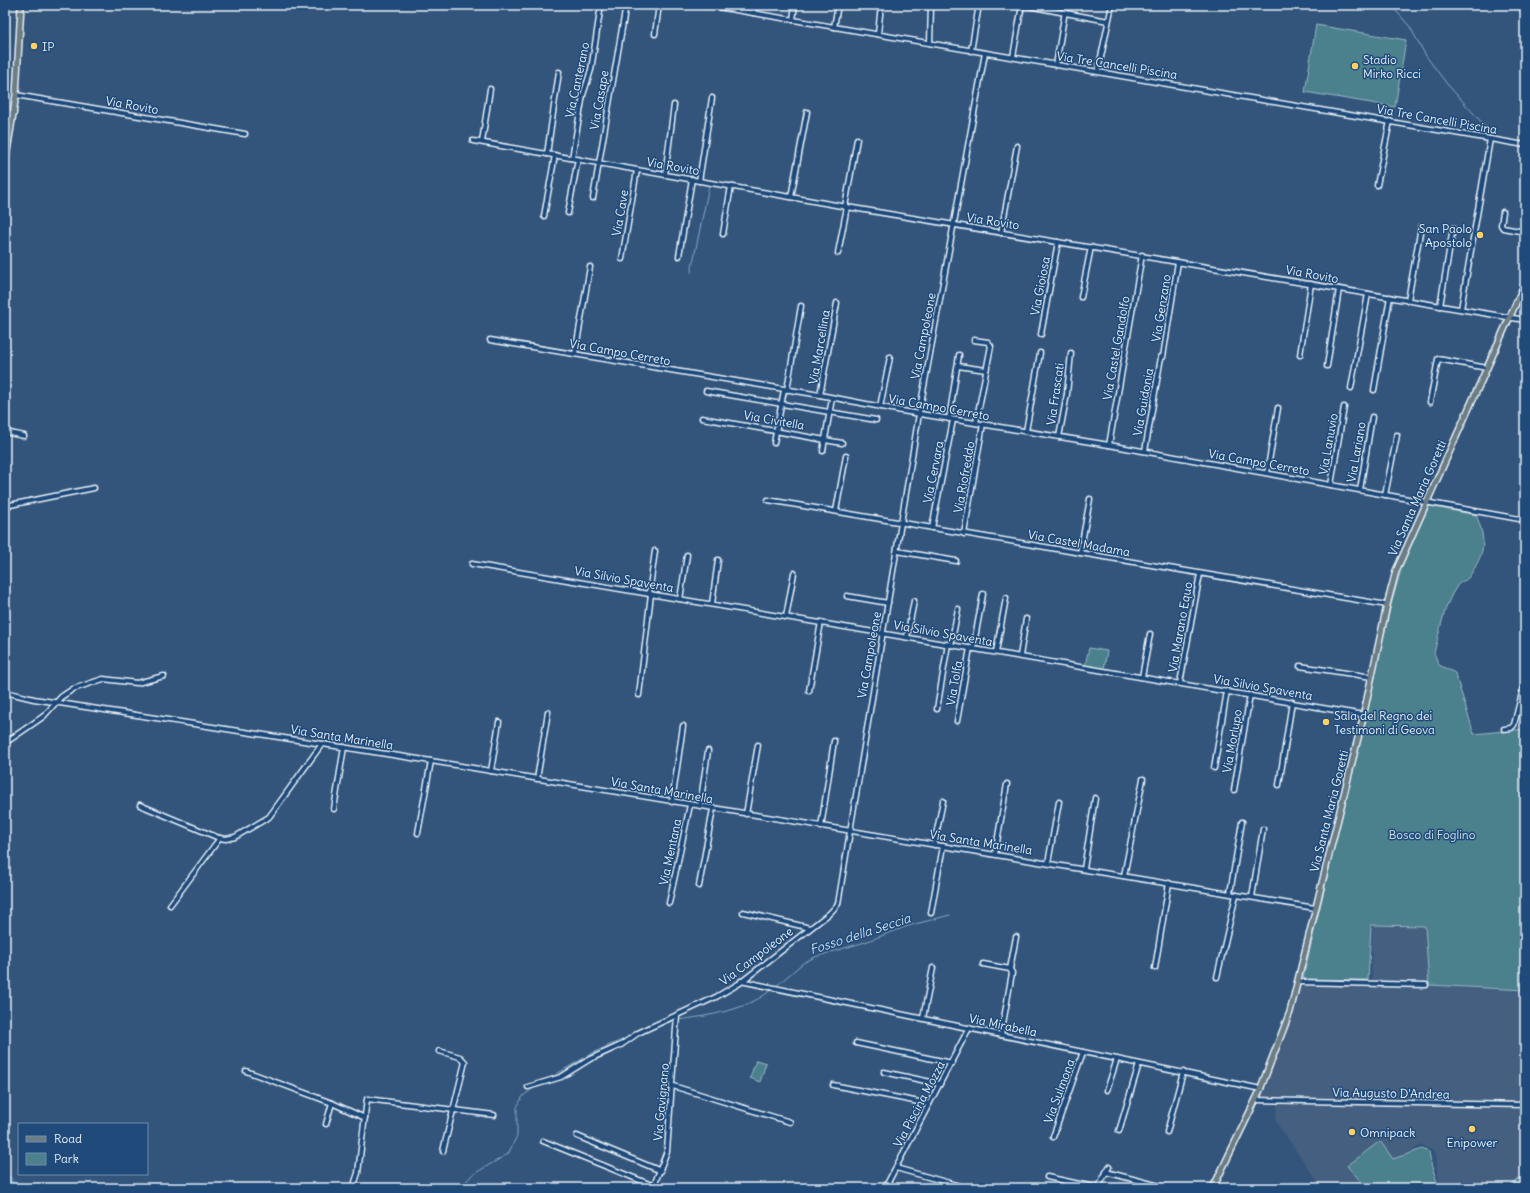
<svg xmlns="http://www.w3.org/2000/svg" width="1530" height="1193" font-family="Delius,sans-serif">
  <rect width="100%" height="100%" fill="#33557c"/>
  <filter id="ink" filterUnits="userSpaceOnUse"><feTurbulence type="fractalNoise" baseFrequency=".025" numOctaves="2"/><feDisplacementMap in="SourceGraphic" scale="8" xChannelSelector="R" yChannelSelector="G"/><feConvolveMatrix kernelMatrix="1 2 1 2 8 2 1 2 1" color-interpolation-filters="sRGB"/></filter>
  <g filter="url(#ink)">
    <!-- built -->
    <path fill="#445f80" d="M1371,924l54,2 5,59 95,5v184l-17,14h-69l-4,-37 -13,-6 -29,15 -46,6 19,21 -2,1h-42l-46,-66 1,-17 -17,-10 25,-58 15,-51h72z"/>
    <!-- green -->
    <g fill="#4c808d" stroke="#9ab8c2">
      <path d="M1316,25l90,15 -11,67 -90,-15z"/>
      <path d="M1429,506l47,9c11,26 9,38 -7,62 -3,4 -10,5 -12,9 -13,18 -17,45 -23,67l5,12 16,8 19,61 51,-5v261l-96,-5 -4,-59 -54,-1 -3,55 -65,-1 88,-374 15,-52z"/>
      <path d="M1089,648l18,3 -3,18 -19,-3z"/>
      <path d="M756,1060l10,3 -6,19 -10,-4z"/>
      <path d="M1380,1141l13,18 29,-10 7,3 2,12 8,24 -73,-1 -19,-21z"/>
      <path d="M1525,1174v14h-17z"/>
    </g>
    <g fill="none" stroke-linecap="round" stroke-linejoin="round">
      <!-- stream -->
      <g stroke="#83a8c0" stroke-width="1">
        <path d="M1391,5l19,22 16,29 21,28 39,43 4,9"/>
        <path d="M691,272l18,-86"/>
        <path d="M775,987l28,-24 12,-6 50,-15 43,-16 42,-11"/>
        <path d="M678,1020c30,-4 71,-10 94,-31"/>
        <path d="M646,1031l29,-11"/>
        <path d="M548,1079c26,-15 51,-32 80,-41"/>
        <path d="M460,1188l12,-13 36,-21 9,-18v-29l6,-11 12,-9"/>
      </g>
      <!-- river -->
      <path stroke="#40789b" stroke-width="7" d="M5,1175l10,13"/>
      <!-- minor casing -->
      <g stroke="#e8f1f8" stroke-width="7">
        <g id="minor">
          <path d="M706,5l819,140"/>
          <path d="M1023,5l85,16"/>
          <path d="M753,13l1,-8"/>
          <path d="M793,20l2,-15"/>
          <path d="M834,27l4,-22"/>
          <path d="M655,34l4,-29"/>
          <path d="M878,34l3,-29"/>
          <path d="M930,43l1,-38"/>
          <path d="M971,51l8,-46"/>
          <path d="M1013,57l9,-52"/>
          <path d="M1056,65l10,-60"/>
          <path d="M1098,71l14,-66"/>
          <path d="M16,95l229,39"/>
          <path d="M5,114l9,-1"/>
          <path d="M473,141l374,66 678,113"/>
          <path d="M482,142l8,-53"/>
          <path d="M547,154l12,-82"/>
          <path d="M572,158l11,-63 8,-25 10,-65"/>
          <path d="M665,175l9,-70"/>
          <path d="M699,181l13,-83"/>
          <path d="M1377,185l13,-64"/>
          <path d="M791,197l16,-85"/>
          <path d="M593,198l33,-193"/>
          <path d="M845,207l12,-68"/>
          <path d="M1503,212l-2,13 2,3 22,4"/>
          <path d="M568,213l10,-54"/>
          <path d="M544,216l11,-61"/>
          <path d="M1001,233l16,-87"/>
          <path d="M723,234l8,-48"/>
          <path d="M838,253l9,-46"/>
          <path d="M679,256l13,-77"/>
          <path d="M622,259l15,-89"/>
          <path d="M1081,297l10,-50"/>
          <path d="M1408,300l13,-73"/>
          <path d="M1440,306l13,-78"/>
          <path d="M1461,309l29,-170"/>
          <path d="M1041,334l17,-92"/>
          <path d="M490,340l330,55 82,16 207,34 416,75"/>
          <path d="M974,340l14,2 3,4 -15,77"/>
          <path d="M575,354l15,-87"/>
          <path d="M1300,355l11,-71"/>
          <path d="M1163,357l15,-95"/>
          <path d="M958,366l28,4"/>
          <path d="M1327,366l12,-77"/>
          <path d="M1351,388l17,-94"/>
          <path d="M787,390l14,-84"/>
          <path d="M1374,390l16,-93"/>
          <path d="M706,391l170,29"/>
          <path d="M820,395l17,-92"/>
          <path d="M1430,402l8,-43 49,9"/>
          <path d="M880,407l10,-50"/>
          <path d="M702,418l140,25"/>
          <path d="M949,419l10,-64"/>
          <path d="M1026,431l14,-78"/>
          <path d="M5,432l19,4"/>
          <path d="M1059,437l8,-43 4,-41"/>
          <path d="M774,443l10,-53"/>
          <path d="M1109,445l33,-190"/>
          <path d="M823,451l9,-53"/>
          <path d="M1145,451l16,-94"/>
          <path d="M1267,473l11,-65"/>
          <path d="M1331,485l13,-78"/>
          <path d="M1360,490l12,-73"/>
          <path d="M1385,495l12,-60"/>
          <path d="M768,500l619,105"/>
          <path d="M5,506l89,-18"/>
          <path d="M836,511l10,-55"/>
          <path d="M932,528l21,-108"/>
          <path d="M964,534l19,-110"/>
          <path d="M897,551l59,10"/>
          <path d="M1080,553l10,-54"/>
          <path d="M472,564l892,151"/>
          <path d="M649,594l6,-43"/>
          <path d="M847,596l41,7"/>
          <path d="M680,599l7,-44"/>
          <path d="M712,604l6,-44"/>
          <path d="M786,617l8,-44"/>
          <path d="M907,637l7,-36"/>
          <path d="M951,645l7,-36"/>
          <path d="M973,649l10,-55"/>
          <path d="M996,652l10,-54"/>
          <path d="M1020,656l6,-37"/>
          <path d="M1300,666l72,11"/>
          <path d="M1142,677l8,-43"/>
          <path d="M1180,683l20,-109"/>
          <path d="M809,691l12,-69"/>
          <path d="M5,692l29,7 397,62 884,147"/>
          <path d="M639,695l12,-101"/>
          <path d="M937,709l11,-65"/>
          <path d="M957,721l13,-73"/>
          <path d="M1504,729l7,-1 3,-3 11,-44"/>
          <path d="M5,743l39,-27 17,-19 12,-8 30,-10 34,4 27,-7"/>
          <path d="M1214,768l13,-77"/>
          <path d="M491,771l8,-49"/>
          <path d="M537,779l11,-67"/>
          <path d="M1279,785l13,-83"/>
          <path d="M1234,790l16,-95"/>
          <path d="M672,802l11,-76"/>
          <path d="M140,805l79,33 7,1 9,-2 34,-20 53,-73"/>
          <path d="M700,806l8,-55"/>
          <path d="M334,809l10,-62"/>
          <path d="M746,814l12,-69"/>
          <path d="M821,827l13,-86"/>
          <path d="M418,833l13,-72"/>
          <path d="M934,845l9,-44"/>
          <path d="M995,854l12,-70"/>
          <path d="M1048,863l11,-61"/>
          <path d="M1084,869l11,-71"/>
          <path d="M1124,876l19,-97"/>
          <path d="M699,886l14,-77"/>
          <path d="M1230,893l12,-71"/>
          <path d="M1252,897l11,-68"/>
          <path d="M669,903l21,-98"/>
          <path d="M170,905l50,-67"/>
          <path d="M743,912l67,16"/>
          <path d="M931,913l12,-67"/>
          <path d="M983,964l27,5"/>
          <path d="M1155,968l14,-85"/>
          <path d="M1217,977l19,-82"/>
          <path d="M741,981l520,108"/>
          <path d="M1298,982l128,3"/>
          <path d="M923,1018l10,-50"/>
          <path d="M1001,1035l11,-62 -2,-4 6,-32"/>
          <path d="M856,1043l96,20"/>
          <path d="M439,1051l21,6 5,5 -22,89"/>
          <path d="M246,1071l86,32 33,15"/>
          <path d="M884,1072l56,12"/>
          <path d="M833,1085l96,19"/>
          <path d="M673,1086l117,36"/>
          <path d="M528,1087l33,-10 29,-18 31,-14 17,-12 78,-36 24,-14 90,-70 8,-9 81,-490 66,-361"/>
          <path d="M1107,1090l10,-31"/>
          <path d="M1256,1100l269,5"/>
          <path d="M326,1124l6,-21"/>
          <path d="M1119,1131l20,-67"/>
          <path d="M1167,1132l16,-60"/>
          <path d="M577,1136l84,35"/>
          <path d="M1053,1137l30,-85"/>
          <path d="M543,1141l111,45"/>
          <path d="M896,1168l71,20"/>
          <path d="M1106,1172l61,16"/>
          <path d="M1047,1177l51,11"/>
          <path d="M353,1188l5,-15 9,-74 127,16"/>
          <path d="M653,1188l14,-37 10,-136"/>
          <path d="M885,1188l84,-160"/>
          <path d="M1098,1188l11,-21"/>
        </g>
      </g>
      <!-- major casing -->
      <g stroke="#e8f1f8" stroke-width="8">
        <g id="major">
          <path d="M1522,5l3,9"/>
          <path d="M5,164l11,-69 5,-90"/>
          <path d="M1213,1188l45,-93 32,-83 72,-290 25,-117 9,-34 129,-288"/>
        </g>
      </g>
      <!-- minor -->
      <use href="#minor" stroke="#1f4a7a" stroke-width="4"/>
      <!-- major -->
      <use href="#major" stroke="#6d7d84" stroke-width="5"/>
    </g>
  </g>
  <!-- markers -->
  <g fill="#ffd166" stroke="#1f4a7a" stroke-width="1.5">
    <circle cx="34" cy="46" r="4"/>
    <circle cx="1355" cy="66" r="4"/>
    <circle cx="1480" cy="235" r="4"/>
    <circle cx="1326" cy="722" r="4"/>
    <circle cx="1472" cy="1129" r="4"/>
    <circle cx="1352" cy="1132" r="4"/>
  </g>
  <g text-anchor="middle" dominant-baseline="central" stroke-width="3" stroke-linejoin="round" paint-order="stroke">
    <!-- poi labels -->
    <g font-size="12" fill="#e8f1f8" stroke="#1f4a7a" text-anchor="start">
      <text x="42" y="46">IP</text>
      <text x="1363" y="59">Stadio<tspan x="1363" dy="14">Mirko Ricci</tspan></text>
      <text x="1472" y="228" text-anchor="end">San Paolo<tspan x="1472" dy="14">Apostolo</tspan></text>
      <text x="1334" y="715">Sala del Regno dei<tspan x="1334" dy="14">Testimoni di Geova</tspan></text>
      <text x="1360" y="1132">Omnipack</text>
      <text x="1472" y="1142" text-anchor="middle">Enipower</text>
    </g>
    <!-- street labels -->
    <g font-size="12" fill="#e8f1f8" stroke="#1f4a7a">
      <text transform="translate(1117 65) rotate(9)">Via Tre Cancelli Piscina</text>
      <text transform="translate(577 80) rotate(-78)">Via Canterano</text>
      <text transform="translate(599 100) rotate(-80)">Via Casape</text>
      <text transform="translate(132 105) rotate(10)">Via Rovito</text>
      <text transform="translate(1437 119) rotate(10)">Via Tre Cancelli Piscina</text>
      <text transform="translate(673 166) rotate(10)">Via Rovito</text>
      <text transform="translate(620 213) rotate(-80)">Via Cave</text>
      <text transform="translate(993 221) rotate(9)">Via Rovito</text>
      <text transform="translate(1312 274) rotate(10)">Via Rovito</text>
      <text transform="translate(1040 286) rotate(-79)">Via Gioiosa</text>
      <text transform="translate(1161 308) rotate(-81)">Via Genzano</text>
      <text transform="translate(923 336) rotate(-79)">Via Campoleone</text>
      <text transform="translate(819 347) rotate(-80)">Via Marcellina</text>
      <text transform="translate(1116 348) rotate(-80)">Via Castel Gandolfo</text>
      <text transform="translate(620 352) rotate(10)">Via Campo Cerreto</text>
      <text transform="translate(1055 394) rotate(-82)">Via Frascati</text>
      <text transform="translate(1143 402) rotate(-80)">Via Guidonia</text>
      <text transform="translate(939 407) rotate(10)">Via Campo Cerreto</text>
      <text transform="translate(774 420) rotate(10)">Via Civitella</text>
      <text transform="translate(1328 444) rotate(-80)">Via Lanuvio</text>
      <text transform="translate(1356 452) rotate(-80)">Via Lariano</text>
      <text transform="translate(1259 462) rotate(10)">Via Campo Cerreto</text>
      <text transform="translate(933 472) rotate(-79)">Via Cervara</text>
      <text transform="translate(964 477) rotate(-80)">Via Riofreddo</text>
      <text transform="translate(1417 498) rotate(-66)">Via Santa Maria Goretti</text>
      <text transform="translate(1079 543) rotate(10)">Via Castel Madama</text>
      <text transform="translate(624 579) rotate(10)">Via Silvio Spaventa</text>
      <text transform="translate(1180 627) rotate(-80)">Via Marano Equo</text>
      <text transform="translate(943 633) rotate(10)">Via Silvio Spaventa</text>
      <text transform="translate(869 655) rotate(-80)">Via Campoleone</text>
      <text transform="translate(954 683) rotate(-80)">Via Tolfa</text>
      <text transform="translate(1263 687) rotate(10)">Via Silvio Spaventa</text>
      <text transform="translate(342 737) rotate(9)">Via Santa Marinella</text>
      <text transform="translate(1232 741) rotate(-80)">Via Morlupo</text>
      <text transform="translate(662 790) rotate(10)">Via Santa Marinella</text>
      <text transform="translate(1329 811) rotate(-76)">Via Santa Maria Goretti</text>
      <text transform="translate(981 842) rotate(9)">Via Santa Marinella</text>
      <text transform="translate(670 852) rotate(-78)">Via Mentana</text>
      <text transform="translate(756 956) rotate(-37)">Via Campoleone</text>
      <text transform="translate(1003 1025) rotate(12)">Via Mirabella</text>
      <text transform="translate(1059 1091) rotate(-70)">Via Sulmona</text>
      <text transform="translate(1391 1093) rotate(1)">Via Augusto D'Andrea</text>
      <text transform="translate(661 1102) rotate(-85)">Via Gavignano</text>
      <text transform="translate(919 1104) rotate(-62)">Via Piscina Mozza</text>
    </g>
    <!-- park labels -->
    <g font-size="12" fill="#d1e0e8" stroke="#1f4a7a">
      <text x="1432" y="834">Bosco di Foglino</text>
    </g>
    <!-- water labels -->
    <g font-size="13" font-style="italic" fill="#cfdfea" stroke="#1f4a7a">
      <text transform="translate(860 934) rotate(-18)">Fosso della Seccia</text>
    </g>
  </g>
  <!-- margin -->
  <rect width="1530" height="1193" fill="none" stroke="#1f4a7a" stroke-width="20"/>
  <rect x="10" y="10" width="1510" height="1173" fill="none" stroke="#e8f1f8" stroke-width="1.5" filter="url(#ink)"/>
  <!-- legend -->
  <rect x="18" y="1123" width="130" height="52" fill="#1f4a7a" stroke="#6f8dac"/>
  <rect x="26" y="1136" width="20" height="6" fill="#6d7d84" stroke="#6f8dac"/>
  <text x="54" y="1143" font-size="12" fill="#e8f1f8">Road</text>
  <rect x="26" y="1153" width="20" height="12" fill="#4c808d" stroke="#6f8dac"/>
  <text x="54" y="1163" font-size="12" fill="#e8f1f8">Park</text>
</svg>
